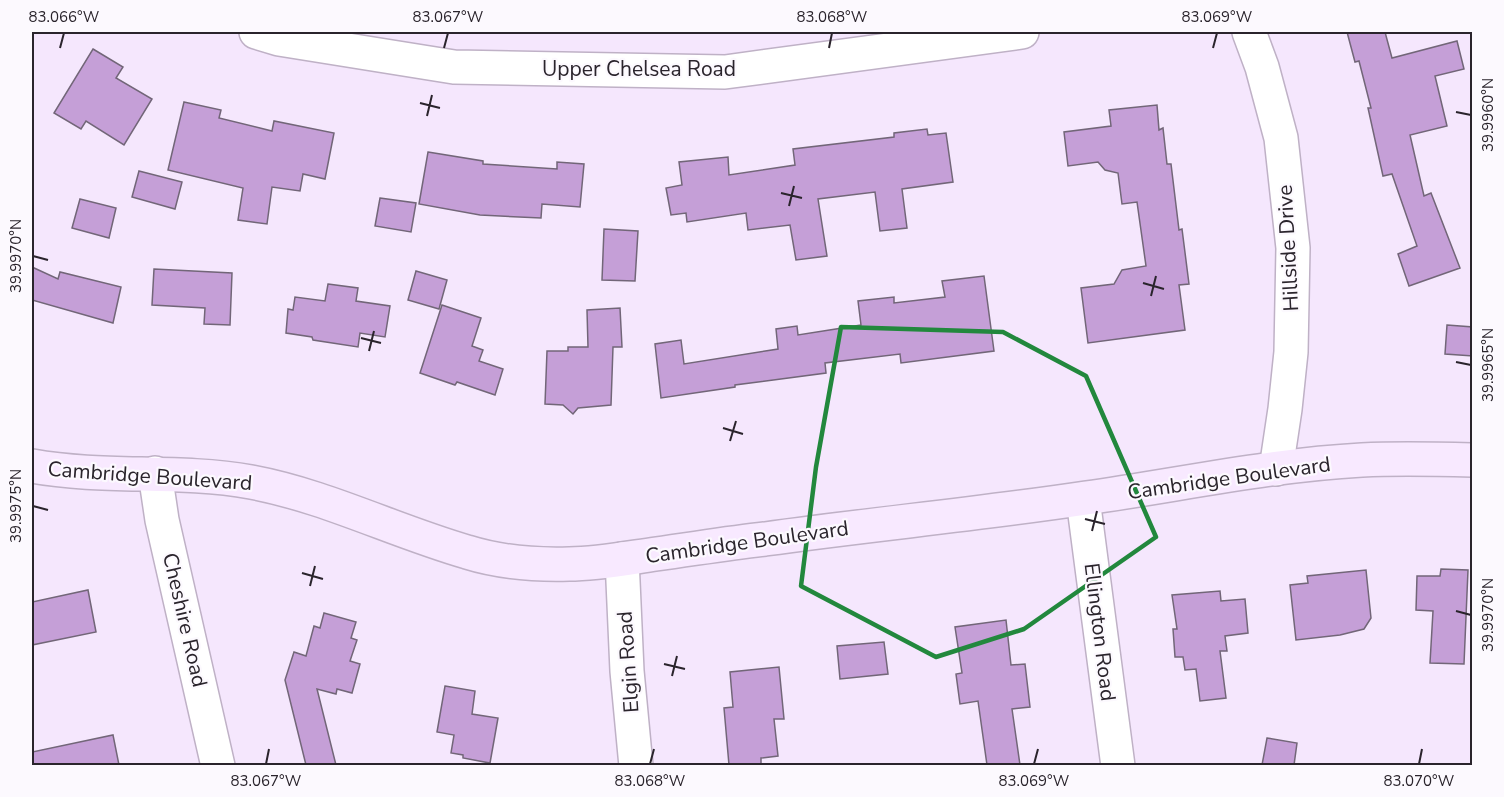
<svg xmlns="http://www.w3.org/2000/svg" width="1504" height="797" font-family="'Nunito Sans',sans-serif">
  <rect width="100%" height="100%" fill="#f5e7fd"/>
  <!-- building -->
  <g fill="#c59fd7" stroke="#726678" stroke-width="1.5">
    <path d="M1347,32h38l7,26 65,-17 7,28 -29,7 12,50 -37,9 14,61 7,-3 29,75 -51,18 -11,-32 19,-8 -25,-72 -9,2 -15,-68h3l-12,-47 -4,1z"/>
    <path d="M93,49l30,18 -7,11 36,21 -28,46 -38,-24 -5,8 -27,-16z"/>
    <path d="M184,102l37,8 -2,8 53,13 2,-10 60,12 -9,46 -22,-5 -3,17 -28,-4 -5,37 -29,-4 5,-32 -75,-18z"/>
    <path d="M1157,105l2,25 4,-2 4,36h4l8,66 3,-1 7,55 -10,1 6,45 -97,13 -7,-55 33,-4 8,-14 24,-4 -9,-64 -15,2 -4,-31 -13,-3 -7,-8 -30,4 -4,-34 47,-6 -2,-16z"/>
    <path d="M927,129l1,6 18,-2 7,49 -51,7 5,39 -27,3 -5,-39 -57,7 9,57 -31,4 -6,-35 -42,5 -2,-17 -59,9 -1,-9 -15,2 -5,-27 16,-3 -3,-23 49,-5 1,18 66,-10 -2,-16 101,-12v-4z"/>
    <path d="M428,152l55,9v3l74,5v-7l27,2 -4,43 -38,-3 -1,14 -61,-3 -61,-11z"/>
    <path d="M139,171l43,11 -7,27 -43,-12z"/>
    <path d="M380,198l36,5 -5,29 -36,-6z"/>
    <path d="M80,199l36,9 -7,30 -37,-10z"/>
    <path d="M604,229l34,2 -3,50 -33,-1z"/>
    <path d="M32,267l26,12 2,-7 61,15 -8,36 -81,-23z"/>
    <path d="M154,269l78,4 -2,52 -26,-1 1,-16 -53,-3z"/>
    <path d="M416,271l31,9 -8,29 -31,-9z"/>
    <path d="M984,276l10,75 -93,12 -1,-9 -75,9 1,10 -91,12v2l-74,11 -6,-54 26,-4 3,24 94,-15 -2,-20 21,-3 1,9 63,-10 -3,-24 36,-4v6l51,-6 -3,-16z"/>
    <path d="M328,284l30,4 -2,13 34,5 -5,31 -25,-4 -2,14 -45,-7 -1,-3 -26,-4 2,-24 5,1 2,-13 30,4z"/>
    <path d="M442,305l39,13 -9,28 11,4 -4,11 24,8 -8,26 -38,-13 -2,3 -35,-12z"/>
    <path d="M620,308l2,39h-9l-2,58 -33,3 -5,6 -10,-9 -18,-1 2,-53h21v-4h20l-1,-37z"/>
    <path d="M1447,325l26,2v29l-28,-2z"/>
    <path d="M1441,569l27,1 -4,94 -34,-1 3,-52 -17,-1 1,-34h23z"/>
    <path d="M1366,570l5,48 -7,11 -24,6 -44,5 -6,-55 18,-2 -1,-7z"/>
    <path d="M88,590l8,42 -64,13v-43z"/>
    <path d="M1220,591l1,10 24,-2 3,34 -23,3 2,15h-7l6,47 -26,3 -4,-32 -11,1 -2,-13h-8l-2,-28h4l-5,-34z"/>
    <path d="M324,613l32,9 -5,16 6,2 -7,21 10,3 -8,29 -15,-4 -1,5 -19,-5 19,76h-30l-21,-85 9,-28 12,4 8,-30 6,2z"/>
    <path d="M1006,620l5,45 14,-1 5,43 -18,2 8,56h-33l-9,-64 -18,3 -4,-30 6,-1 -7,-46z"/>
    <path d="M884,642l4,32 -48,5 -3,-33z"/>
    <path d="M779,667l5,52h-10l4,37 -17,2v7h-32l-5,-57 9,-1 -3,-35z"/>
    <path d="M445,686l30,5 -3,23 26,4 -8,45 -27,-5v-3l-12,-2 3,-18 -17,-3z"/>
    <path d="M113,735l6,30h-87v-13z"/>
    <path d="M1267,738l30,5 -3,22h-32z"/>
  </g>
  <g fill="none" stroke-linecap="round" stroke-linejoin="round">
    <!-- street casing -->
    <g stroke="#bfb1c6" stroke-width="36">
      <g id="street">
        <path d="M256,32l23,7 175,28 271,5 297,-40"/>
        <path d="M1249,32l13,35 19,71 12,110 -2,104 -6,57 -9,60"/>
        <path d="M155,473l7,47 56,246"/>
        <path d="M1083,499l35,267"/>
        <path d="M622,559l5,112 9,95"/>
      </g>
    </g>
    <!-- secondary casing -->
    <g stroke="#bfb1c6" stroke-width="36">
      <path id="secondary" d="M32,466c72,13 146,3 219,16 75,14 143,49 216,70 32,10 68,13 102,12 29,0 59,-6 87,-10 37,-5 73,-11 109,-15 107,-15 215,-25 321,-41 92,-13 184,-33 276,-38 37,-2 74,-1 110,0"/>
    </g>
    <!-- street -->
    <use href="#street" stroke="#fff" stroke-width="33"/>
    <!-- secondary -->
    <use href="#secondary" stroke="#f8e9ff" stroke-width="33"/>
  </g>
  <!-- marked area -->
  <path fill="none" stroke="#22883d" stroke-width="4.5" stroke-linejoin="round" d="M841,327l162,5 83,44 70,161 -132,92 -88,28 -135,-71 15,-119z"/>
  <!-- ticks -->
  <path fill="none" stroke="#2a242c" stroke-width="2" d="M60,48l4,-15M444,48l4,-15M829,48l3,-15M1213,48l4,-15M420,103l20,5M1456,112l15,3M427,116l5,-21M781,193l21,5M789,206l5,-20M33,256l15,4M1143,283l21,6M1151,296l5,-20M361,338l20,5M369,351l5,-20M1456,362l15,3M723,428l20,6M730,441l6,-20M33,506l15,4M1085,519l20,5M1092,531l5,-20M302,573l21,6M310,586l5,-20M1456,611l15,4M664,664l21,5M672,676l5,-20M266,764l3,-15M650,764l4,-15M1034,764l4,-15M1419,764l3,-15"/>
  <g text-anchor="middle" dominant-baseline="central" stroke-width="4.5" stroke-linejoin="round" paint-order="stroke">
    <!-- street labels -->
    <g font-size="21" fill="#2a242c" stroke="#fcf9fe">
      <text x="639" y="69">Upper Chelsea Road</text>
      <text transform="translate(1288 248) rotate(-93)">Hillside Drive</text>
      <text transform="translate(150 476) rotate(4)">Cambridge Boulevard</text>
      <text transform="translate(1229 478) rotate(-8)">Cambridge Boulevard</text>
      <text transform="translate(747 542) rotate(-8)">Cambridge Boulevard</text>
      <text transform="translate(185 620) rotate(77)">Cheshire Road</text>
      <text transform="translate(1100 632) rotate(83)">Ellington Road</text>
      <text transform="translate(628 662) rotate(-94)">Elgin Road</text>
    </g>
  </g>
  <!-- border -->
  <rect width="1504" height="797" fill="none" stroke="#fcf9fe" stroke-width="66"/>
  <rect x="33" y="33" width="1438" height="731" fill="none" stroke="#2a242c" stroke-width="2"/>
  <g font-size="15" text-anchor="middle" fill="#2a242c">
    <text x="64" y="22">83.066°W</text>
    <text x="448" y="22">83.067°W</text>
    <text x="832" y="22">83.068°W</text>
    <text x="1217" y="22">83.069°W</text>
    <text transform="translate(1488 115) rotate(-90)" y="5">39.9960°N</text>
    <text transform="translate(16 256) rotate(-90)" y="5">39.9970°N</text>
    <text transform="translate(1488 365) rotate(-90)" y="5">39.9965°N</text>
    <text transform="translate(16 506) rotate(-90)" y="5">39.9975°N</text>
    <text transform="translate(1488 615) rotate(-90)" y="5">39.9970°N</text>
    <text x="266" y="786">83.067°W</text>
    <text x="650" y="786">83.068°W</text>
    <text x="1034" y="786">83.069°W</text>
    <text x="1419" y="786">83.070°W</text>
  </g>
</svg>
